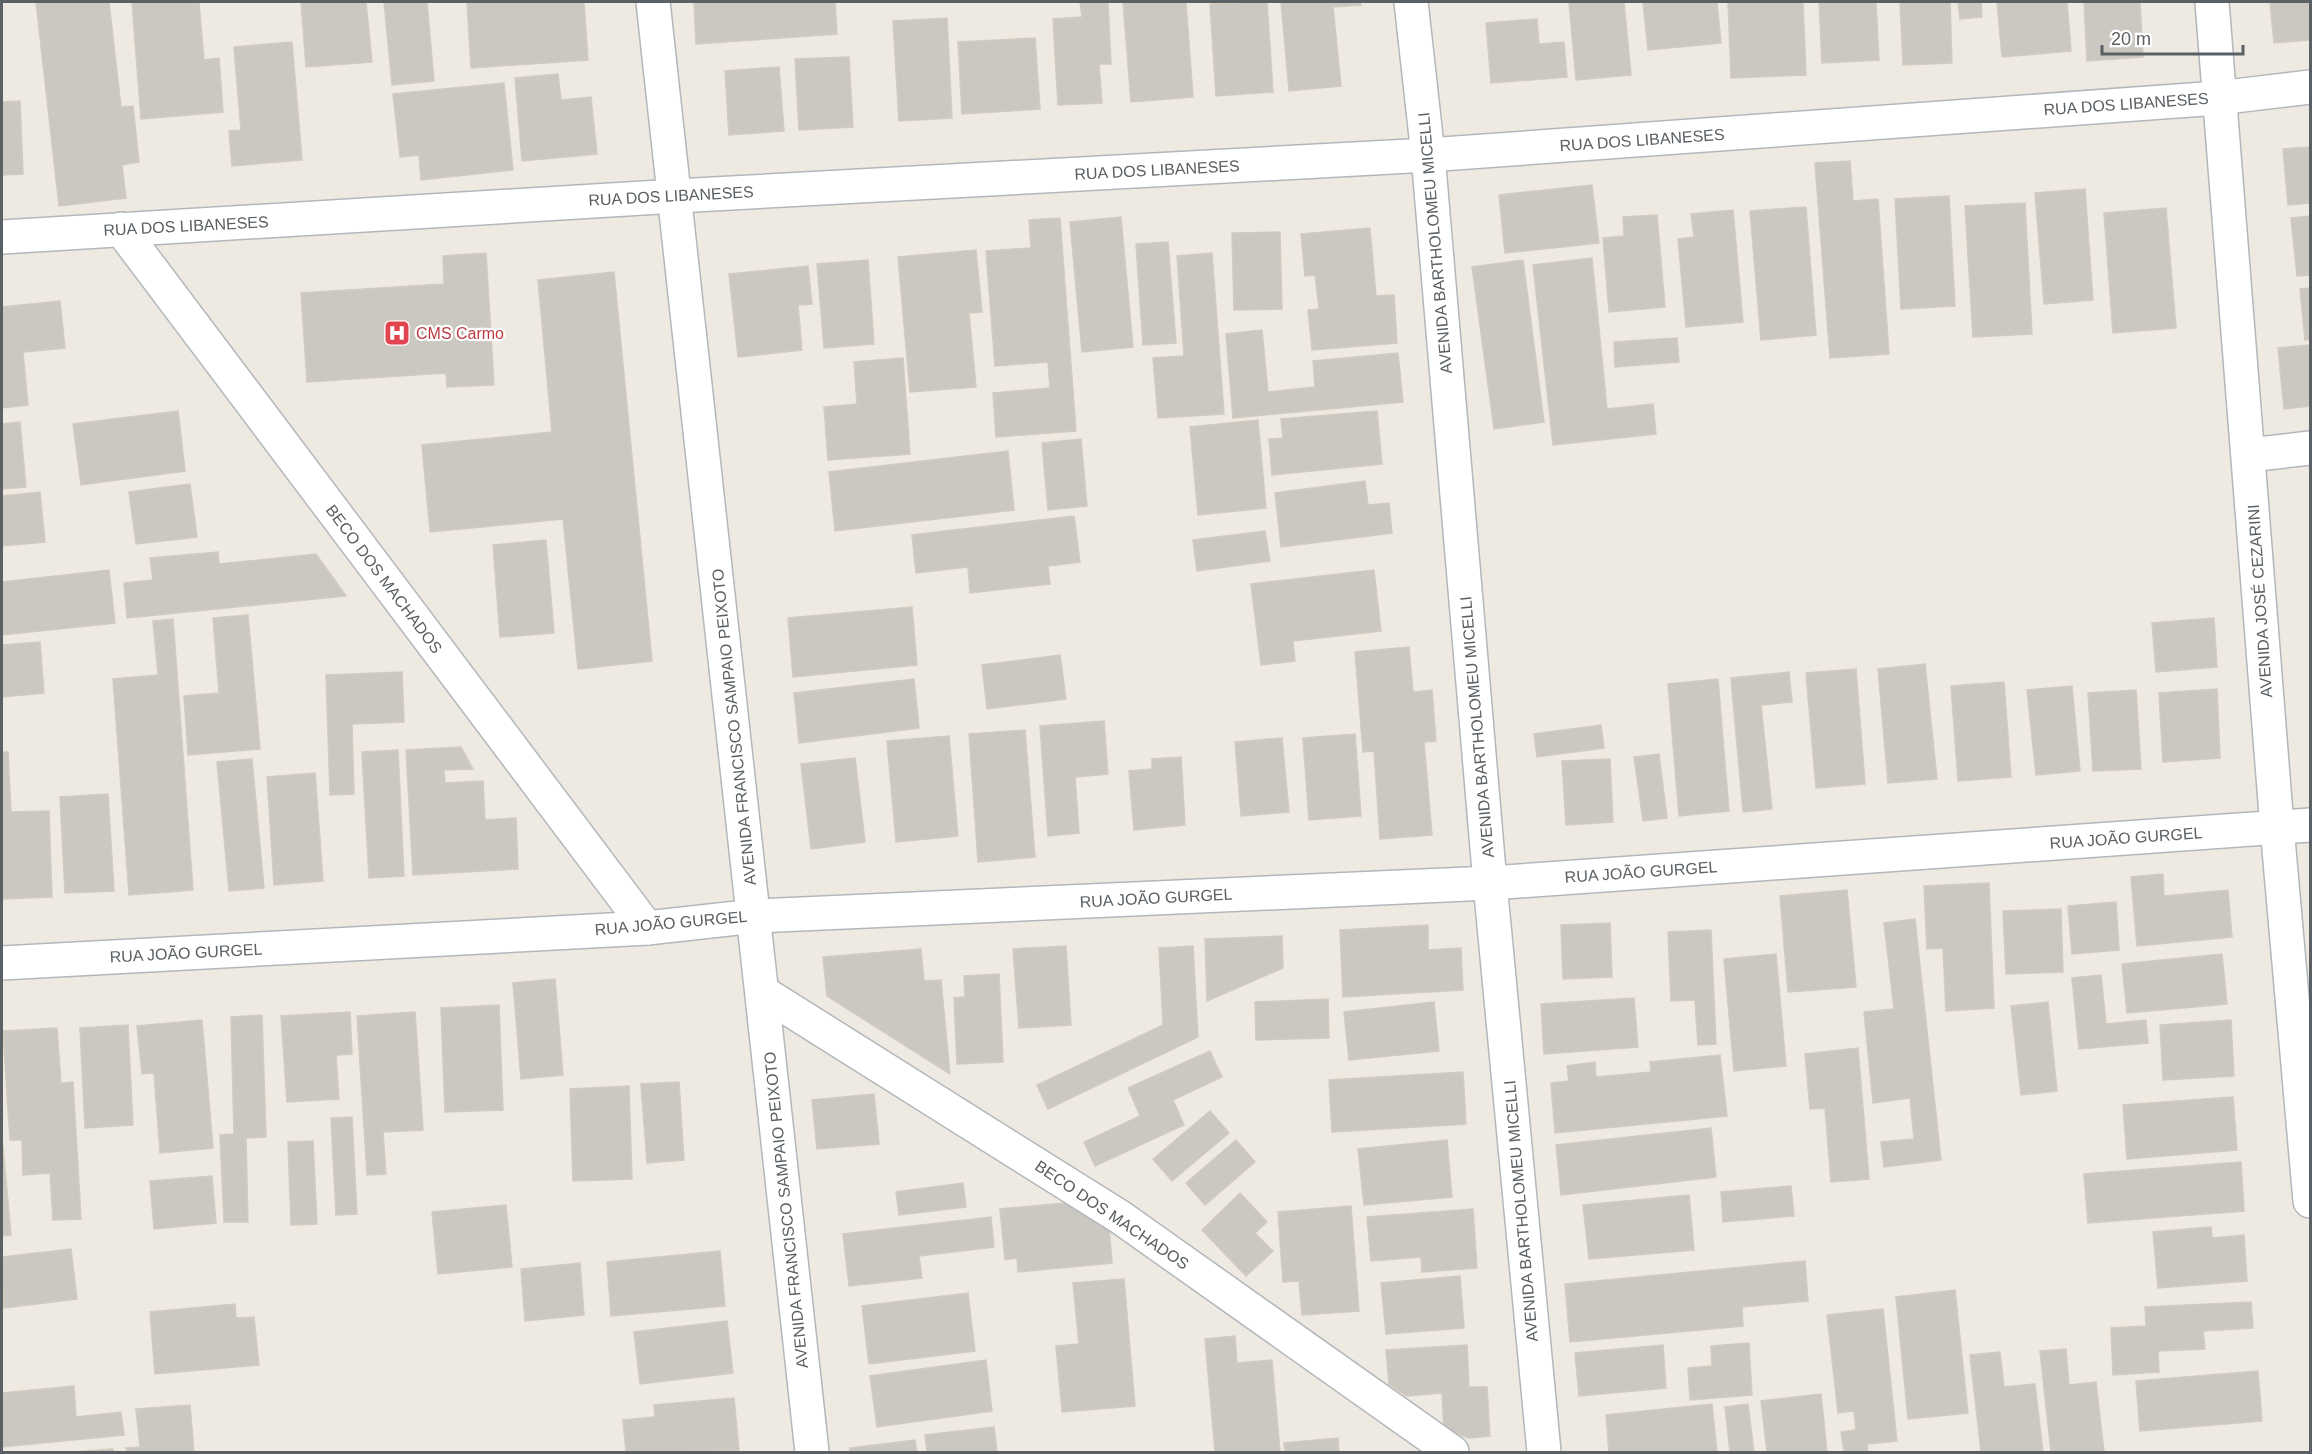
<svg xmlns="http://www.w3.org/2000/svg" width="2312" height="1454" font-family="Helvetica,sans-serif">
  <rect width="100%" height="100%" fill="#eeeae2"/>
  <!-- building -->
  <g fill="#cbc7c1" stroke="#d3cac0" stroke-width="1.5">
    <path d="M36,2h73l12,105 12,-1 6,56 -17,3 4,33 -67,8z"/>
    <path d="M132,2h67l5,58 15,-2 4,54 -82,7z"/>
    <path d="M301,2h65l6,60 -66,5z"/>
    <path d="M384,2h43l7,79 -42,4z"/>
    <path d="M490,2h94l4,58 -117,8 -4,-65z"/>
    <path d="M694,2h141l2,32 -141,10z"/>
    <path d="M1080,2h28l3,62h-12l3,39 -44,2 -5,-86 29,-2z"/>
    <path d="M1123,2h63l7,95 -62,5z"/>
    <path d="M1267,2l6,90 -57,4 -6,-92z"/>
    <path d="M1281,2h79l1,3 -28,2 8,79 -52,5z"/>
    <path d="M1569,2h55l7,73 -55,5z"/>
    <path d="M1643,2h74l4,41 -73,7z"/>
    <path d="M1728,2h75l3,73 -75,3z"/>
    <path d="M1819,2h57l3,58 -57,3z"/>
    <path d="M1900,2h50l2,61 -49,2z"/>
    <path d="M1958,2h23l1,15 -22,2z"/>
    <path d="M1997,2h70l4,49 -69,6z"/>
    <path d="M2084,2h56l3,55 -56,4z"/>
    <path d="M2270,2h40v38l-36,3z"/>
    <path d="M947,18l5,100 -53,3 -6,-100z"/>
    <path d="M1537,19l2,25 25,-2 3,35 -76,6 -5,-60z"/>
    <path d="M1035,38l5,71 -78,5 -4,-72z"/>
    <path d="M292,42l10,118 -70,6 -3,-35 12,-1 -7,-83z"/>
    <path d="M849,57l4,70 -54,3 -4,-71z"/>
    <path d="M779,67l5,64 -55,4 -4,-64z"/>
    <path d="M558,74l3,26 30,-3 6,57 -75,7 -7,-83z"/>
    <path d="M504,83l9,87 -92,10 -2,-25 -19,2 -7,-63z"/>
    <path d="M20,101l3,73 -21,1v-73z"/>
    <path d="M2310,147v56l-22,2 -5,-56z"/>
    <path d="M1850,161l3,40 25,-2 11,155 -59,4 -15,-195z"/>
    <path d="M1592,185l7,58 -94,10 -6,-58z"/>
    <path d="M2085,189l8,111 -49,4 -9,-111z"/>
    <path d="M1949,196l6,110 -54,3 -6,-110z"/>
    <path d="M2025,203l7,131 -59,3 -8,-131z"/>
    <path d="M1806,207l10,128 -55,5 -11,-129z"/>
    <path d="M2166,208l10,120 -63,5 -9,-120z"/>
    <path d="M1733,210l10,112 -57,5 -8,-88 16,-2 -3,-23z"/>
    <path d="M1657,215l8,92 -56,5 -6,-74 21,-2 -1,-19z"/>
    <path d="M2310,216v59l-13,1 -6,-58z"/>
    <path d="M1121,217l12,130 -51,5 -12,-130z"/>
    <path d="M1060,218l16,213 -80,6 -3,-44 57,-5 -2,-26 -53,4 -9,-115 45,-3 -2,-28z"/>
    <path d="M1370,228l6,68 18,-1 3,48 -85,7 -4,-40 11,-1 -4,-34 -10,1 -4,-42z"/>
    <path d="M1280,232l2,77 -48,1 -2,-77z"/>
    <path d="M1168,242l8,101 -33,2 -7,-101z"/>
    <path d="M976,250l6,62 -13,1 7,74 -66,5 -12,-135z"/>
    <path d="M486,253l8,132 -47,2 -1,-14 -139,9 -6,-89 143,-9 -1,-28z"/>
    <path d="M1212,253l12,161 -66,4 -5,-60 31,-2 -7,-100z"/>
    <path d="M1592,258l15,151 46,-5 3,30 -103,11 -20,-180z"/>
    <path d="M868,260l6,84 -50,4 -7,-84z"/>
    <path d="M1523,260l21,162 -50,7 -22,-162z"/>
    <path d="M808,266l4,38 -14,1 4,45 -64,7 -9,-83z"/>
    <path d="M614,272l38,389 -74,8 -15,-150 -133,13 -8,-87 130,-13 -14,-152z"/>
    <path d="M2310,288v51l-5,1 -5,-51z"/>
    <path d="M60,301l5,47 -42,4 5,53 -26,3v-101z"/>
    <path d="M1262,330l6,62 47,-5 -2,-26 85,-8 5,49 -170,16 -7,-84z"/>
    <path d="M1677,338l2,24 -64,5 -1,-25z"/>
    <path d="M2310,345v61l-26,3 -6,-61z"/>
    <path d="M903,358l7,96 -82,6 -4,-53 33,-3 -3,-42z"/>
    <path d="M178,411l7,60 -104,14 -8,-61z"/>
    <path d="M1377,411l5,53 -110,11 -3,-36 14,-1 -2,-19z"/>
    <path d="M1258,420l8,88 -68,7 -8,-88z"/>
    <path d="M20,422l6,65 -24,2v-65z"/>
    <path d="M1081,439l6,67 -39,4 -6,-67z"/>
    <path d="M1008,451l6,59 -179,21 -6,-59z"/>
    <path d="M1365,481l3,24 21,-2 3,30 -111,14 -6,-54z"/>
    <path d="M190,484l7,53 -61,7 -7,-52z"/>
    <path d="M40,492l5,50 -43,4v-50z"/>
    <path d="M1074,516l6,46 -32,4 2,18 -80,9 -2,-26 -52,6 -4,-38z"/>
    <path d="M1265,531l5,30 -73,10 -4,-31z"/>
    <path d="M546,540l8,93 -54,4 -7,-92z"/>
    <path d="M218,552l1,12 97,-10 30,42 -219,22 -3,-35 29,-3 -3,-22z"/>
    <path d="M109,570l6,53 -113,12v-53z"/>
    <path d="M1374,570l7,61 -88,10 2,20 -34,4 -10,-81z"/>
    <path d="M912,607l5,58 -124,12 -5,-59z"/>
    <path d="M248,615l12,134 -72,6 -4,-59 35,-3 -6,-75z"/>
    <path d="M2214,618l3,49 -61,5 -4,-49z"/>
    <path d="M173,619l20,271 -64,5 -16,-216 45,-4 -5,-54z"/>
    <path d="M40,642l4,51 -42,4v-52z"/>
    <path d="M1409,647l4,45 19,-2 4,51 -12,1 8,93 -52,4 -6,-88 -11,1 -8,-100z"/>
    <path d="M1060,655l6,44 -79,10 -5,-44z"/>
    <path d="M1925,664l12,115 -49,4 -10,-114z"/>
    <path d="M1856,669l9,115 -49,4 -10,-115z"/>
    <path d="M402,672l2,50 -52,2 2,70 -24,1 -4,-120z"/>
    <path d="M1789,672l3,30 -31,3 11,104 -29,3 -12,-134z"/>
    <path d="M914,679l5,49 -120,15 -5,-50z"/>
    <path d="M1718,679l11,132 -50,5 -11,-132z"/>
    <path d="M2004,682l7,95 -53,4 -7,-95z"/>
    <path d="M2072,686l8,85 -44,4 -9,-85z"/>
    <path d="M2217,689l3,69 -57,4 -4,-69z"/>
    <path d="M2136,690l5,79 -48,2 -5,-78z"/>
    <path d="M1104,721l4,53 -33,3 4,56 -31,3 -8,-110z"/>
    <path d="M1601,725l3,23 -67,9 -3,-23z"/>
    <path d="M1025,730l10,127 -57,5 -9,-128z"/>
    <path d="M1355,734l6,82 -52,4 -6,-82z"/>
    <path d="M949,736l9,100 -62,6 -9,-101z"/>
    <path d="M1282,738l7,74 -48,4 -6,-74z"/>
    <path d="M461,747l12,22 -29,1 1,13 38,-2 2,39 31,-2 2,51 -105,6 -7,-125z"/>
    <path d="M398,750l6,126 -35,2 -7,-126z"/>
    <path d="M2,752h6l3,60 38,-1 3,86 -50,2z"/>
    <path d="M1659,754l8,64 -24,3 -9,-64z"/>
    <path d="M1181,757l4,68 -51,5 -5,-59 23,-2v-10z"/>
    <path d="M855,758l10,84 -54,7 -10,-85z"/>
    <path d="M252,759l12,129 -35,3 -12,-129z"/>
    <path d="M1610,759l3,63 -47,3 -4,-64z"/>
    <path d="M315,773l8,108 -49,4 -7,-108z"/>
    <path d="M108,794l6,97 -49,2 -5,-96z"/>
    <path d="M2163,874l1,22 64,-6 4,47 -95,9 -6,-69z"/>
    <path d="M1989,883l5,125 -48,3 -3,-63 -16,1 -3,-63z"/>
    <path d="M1847,890l9,97 -68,5 -8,-96z"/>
    <path d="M2116,902l3,48 -47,4 -4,-48z"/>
    <path d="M2061,909l2,63 -57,2 -3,-63z"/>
    <path d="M1915,919l26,241 -57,7 -3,-25 33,-3 -4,-41 -37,5 -9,-91 30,-3 -10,-86z"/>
    <path d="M1610,923l2,54 -49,2 -2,-54z"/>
    <path d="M1428,925v25l33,-2 2,42 -120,7 -3,-67z"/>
    <path d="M1711,930l5,114 -18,1 -3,-45 -24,1 -3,-69z"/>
    <path d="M1282,936l1,32 -76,33 -2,-62z"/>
    <path d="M1066,946l5,79 -52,3 -6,-79z"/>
    <path d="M1193,946l5,91 -150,72 -11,-24 126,-60 -4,-77z"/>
    <path d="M921,949l3,32 17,-1 9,94 -123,-78 -4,-39z"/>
    <path d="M1776,954l10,112 -52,5 -10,-112z"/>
    <path d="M2222,954l5,50 -100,9 -5,-49z"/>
    <path d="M999,974l4,88 -46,2 -3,-66 11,-1 -1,-21z"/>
    <path d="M2101,975l5,49 40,-4 2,23 -69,6 -7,-71z"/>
    <path d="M555,979l8,96 -42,4 -8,-96z"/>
    <path d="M1634,998l4,49 -94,7 -3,-50z"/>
    <path d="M1328,999l1,39 -73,2 -1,-38z"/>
    <path d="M1434,1002l5,49 -90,9 -5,-48z"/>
    <path d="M2048,1002l9,89 -36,4 -10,-89z"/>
    <path d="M499,1005l4,105 -58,2 -4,-104z"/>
    <path d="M350,1012l2,42 -16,1 3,44 -52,3 -6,-86z"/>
    <path d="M415,1012l8,118 -40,2 3,42 -19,1 -10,-159z"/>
    <path d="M262,1015l4,122 -20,1 2,84h-24l-4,-87 14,-1 -3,-117z"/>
    <path d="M202,1020l11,128 -53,5 -6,-80 -12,1 -5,-48z"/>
    <path d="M2231,1020l3,56 -71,4 -3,-55z"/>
    <path d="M128,1025l5,100 -48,3 -5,-100z"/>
    <path d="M57,1028l4,55 12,-1 8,137 -28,1 -3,-47 -27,2 -1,-35h-12l-7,-109z"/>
    <path d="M1858,1048l11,131 -38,3 -6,-74 -15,1 -5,-55z"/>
    <path d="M1210,1051l12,26 -49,23 11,25 -89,41 -11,-24 56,-26 -12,-28z"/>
    <path d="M1720,1055l7,61 -172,17 -4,-50 18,-2 -2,-15 28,-4 1,15 55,-5 -1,-10z"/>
    <path d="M1463,1072l3,52 -134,8 -3,-52z"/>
    <path d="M679,1082l5,78 -37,3 -6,-79z"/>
    <path d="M629,1086l3,93 -59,2 -3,-92z"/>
    <path d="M874,1094l5,50 -62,5 -5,-49z"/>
    <path d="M2233,1097l4,53 -110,9 -4,-54z"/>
    <path d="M1210,1111l19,22 -57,48 -19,-22z"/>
    <path d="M352,1117l5,97 -21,1 -5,-97z"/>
    <path d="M1711,1128l5,49 -155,18 -5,-50z"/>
    <path d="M2,1136l9,99 -9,1z"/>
    <path d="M1236,1140l19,22 -50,43 -19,-22z"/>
    <path d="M1447,1140l5,57 -88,8 -6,-56z"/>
    <path d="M313,1141l4,83 -26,1 -3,-83z"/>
    <path d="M2241,1162l3,49 -156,12 -4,-49z"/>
    <path d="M212,1176l4,47 -62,6 -4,-48z"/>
    <path d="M963,1183l3,24 -67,8 -3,-23z"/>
    <path d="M1791,1186l3,30 -71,6 -2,-30z"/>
    <path d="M1240,1193l27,29 -12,11 18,18 -27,25 -44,-46z"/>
    <path d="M1689,1195l5,55 -105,9 -6,-54z"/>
    <path d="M1066,1203l43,24 3,36 -94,9 -1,-14 -12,2 -5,-51z"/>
    <path d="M506,1205l6,62 -74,7 -6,-62z"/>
    <path d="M1351,1206l8,105 -57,4 -3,-34 -16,1 -5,-70z"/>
    <path d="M1473,1209l4,59 -55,4 -1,-15 -50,4 -4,-44z"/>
    <path d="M991,1217l3,30 -75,9 3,22 -73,8 -6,-52z"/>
    <path d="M2211,1227l1,11 32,-3 3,46 -89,7 -5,-56z"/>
    <path d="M71,1249l6,50 -73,9 -2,-51z"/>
    <path d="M720,1251l5,55 -114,10 -4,-54z"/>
    <path d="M1805,1261l3,40 -66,6 1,19 -173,16 -5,-58z"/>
    <path d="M580,1263l4,52 -59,6 -4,-52z"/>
    <path d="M1460,1276l4,52 -78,6 -5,-51z"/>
    <path d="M1124,1279l11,127 -73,6 -6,-66 23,-2 -6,-61z"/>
    <path d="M1955,1290l13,123 -60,6 -12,-122z"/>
    <path d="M968,1293l7,58 -106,13 -7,-58z"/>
    <path d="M2251,1302l2,26 -50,3 2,18 -47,2 1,21 -46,3 -2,-47 35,-2 -1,-19z"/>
    <path d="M235,1304l1,14 18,-1 5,48 -104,9 -5,-62z"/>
    <path d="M1883,1309l14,132 -30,3 1,8h-24l-3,-20 15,-2 -2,-19 -16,2 -11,-98z"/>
    <path d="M727,1321l6,52 -93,11 -6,-52z"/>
    <path d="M1235,1336l2,27 35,-3 8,92h-65l-10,-113z"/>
    <path d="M1749,1343l3,52 -62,5 -2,-32 24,-2 -1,-20z"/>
    <path d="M1467,1345l2,42h18l3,49 -21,2 -25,-9 -2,-36 -35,3 -18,-12 -3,-34z"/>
    <path d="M1663,1345l3,43 -87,8 -4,-43z"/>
    <path d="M2066,1349l3,36 27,-3 8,70h-53l-11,-101z"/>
    <path d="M2000,1352l4,35 31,-3 8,68h-62l-11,-97z"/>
    <path d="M986,1360l6,51 -115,16 -7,-51z"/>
    <path d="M2258,1371l4,50 -122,10 -4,-50z"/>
    <path d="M74,1386l2,31 45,-5 3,23 -122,12v-54z"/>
    <path d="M1821,1394l6,58h-60l-6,-51z"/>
    <path d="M734,1398l5,52 -113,2 -3,-32 32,-3 -1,-12z"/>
    <path d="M1712,1404l5,48h-108l-3,-37z"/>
    <path d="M1748,1404l6,48h-24l-5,-45z"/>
    <path d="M190,1405l4,47h-67l-1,-4 14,-1 -4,-38z"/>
    <path d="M994,1427l3,25h-70l-2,-17z"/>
    <path d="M1338,1438l1,14h-54l-1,-9z"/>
    <path d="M915,1440l2,12h-67v-4z"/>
    <path d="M113,1449l1,3h-40z"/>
  </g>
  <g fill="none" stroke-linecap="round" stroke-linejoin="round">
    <!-- minor casing -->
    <g stroke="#b3b7bb" stroke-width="36">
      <g id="minor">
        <path d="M653,2l159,1450"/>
        <path d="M1411,2l17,153 62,728 54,569"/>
        <path d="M2212,2l65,825 33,374"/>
        <path d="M121,229l526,699"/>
        <path d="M2,237l674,-41 752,-41 790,-57 92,-11"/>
        <path d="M2249,455l61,-7"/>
        <path d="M2,963l645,-35 108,-12 735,-33 820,-58"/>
        <path d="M762,992l358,225 332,235"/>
      </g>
    </g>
    <!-- minor -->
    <use href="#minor" stroke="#fff" stroke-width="33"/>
  </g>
  <!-- icons -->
  <defs>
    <g id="hospital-square" transform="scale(1.35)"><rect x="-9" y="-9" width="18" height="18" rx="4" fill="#e0444e" stroke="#fff"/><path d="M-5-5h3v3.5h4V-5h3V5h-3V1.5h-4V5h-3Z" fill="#fff"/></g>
  </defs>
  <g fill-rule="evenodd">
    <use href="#hospital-square" x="397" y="333"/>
  </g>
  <g text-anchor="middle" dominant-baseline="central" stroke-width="4.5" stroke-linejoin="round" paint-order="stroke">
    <!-- street labels -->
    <g font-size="16" fill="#5b6064" stroke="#fff">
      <text transform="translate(2126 104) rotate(-4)">RUA DOS LIBANESES</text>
      <text transform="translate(1642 140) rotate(-4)">RUA DOS LIBANESES</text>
      <text transform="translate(1157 170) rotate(-3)">RUA DOS LIBANESES</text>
      <text transform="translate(671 196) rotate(-3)">RUA DOS LIBANESES</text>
      <text transform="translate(186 226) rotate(-3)">RUA DOS LIBANESES</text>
      <text transform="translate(1435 243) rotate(-95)">AVENIDA BARTHOLOMEU MICELLI</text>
      <text transform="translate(384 579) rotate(53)">BECO DOS MACHADOS</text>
      <text transform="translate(2260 601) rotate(-94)">AVENIDA JOSÉ CEZARINI</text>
      <text transform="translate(734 727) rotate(-96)">AVENIDA FRANCISCO SAMPAIO PEIXOTO</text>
      <text transform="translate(1477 727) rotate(-95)">AVENIDA BARTHOLOMEU MICELLI</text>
      <text transform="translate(2126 838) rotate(-4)">RUA JOÃO GURGEL</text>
      <text transform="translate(1641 872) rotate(-4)">RUA JOÃO GURGEL</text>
      <text transform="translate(1156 898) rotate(-3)">RUA JOÃO GURGEL</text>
      <text transform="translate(671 923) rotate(-5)">RUA JOÃO GURGEL</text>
      <text transform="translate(186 953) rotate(-3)">RUA JOÃO GURGEL</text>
      <text transform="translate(786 1210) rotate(-96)">AVENIDA FRANCISCO SAMPAIO PEIXOTO</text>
      <text transform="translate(1521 1211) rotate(-95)">AVENIDA BARTHOLOMEU MICELLI</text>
      <text transform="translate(1112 1215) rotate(34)">BECO DOS MACHADOS</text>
    </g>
    <!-- health labels -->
    <g font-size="16" fill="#be3a42" stroke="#fff" text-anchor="start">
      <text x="416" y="333">CMS Carmo</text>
    </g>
  </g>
  <!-- border -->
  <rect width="2312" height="1454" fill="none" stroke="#5b6064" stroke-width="6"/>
  <!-- scale -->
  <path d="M2102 45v9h141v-9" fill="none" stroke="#5b6064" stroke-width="3"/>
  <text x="2111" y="45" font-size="18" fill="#5b6064" stroke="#ffffff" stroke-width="4.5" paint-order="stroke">20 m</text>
</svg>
